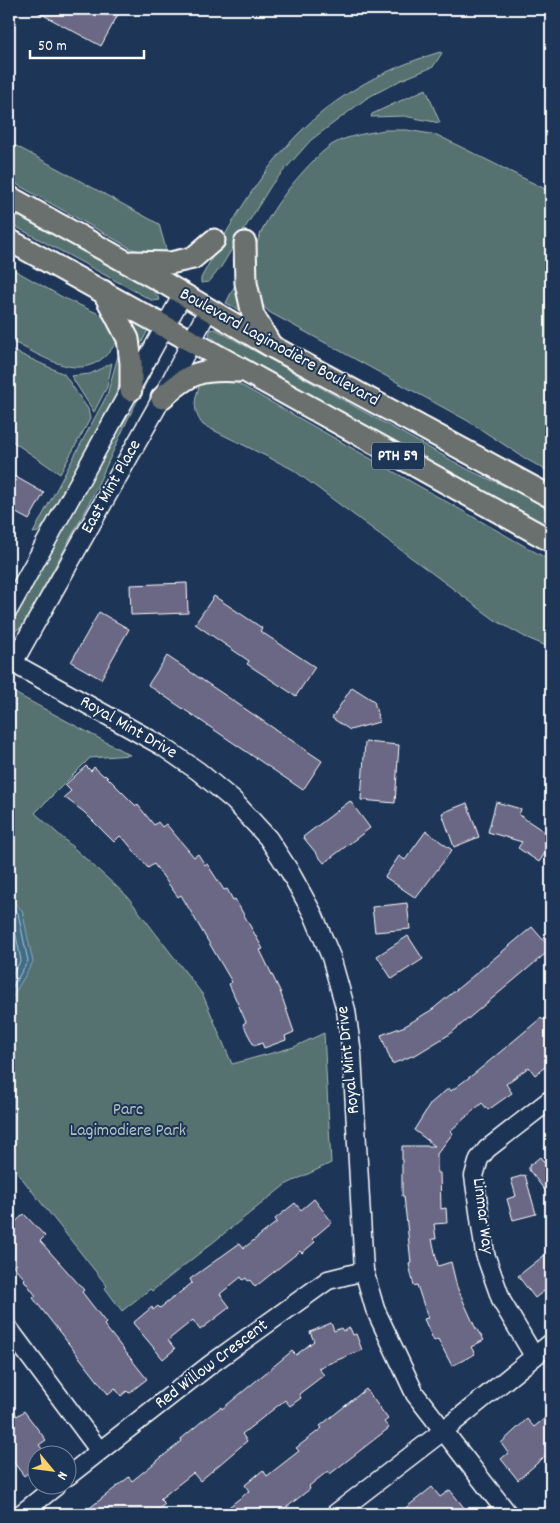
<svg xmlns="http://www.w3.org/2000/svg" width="560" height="1523" font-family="Dekko,sans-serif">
  <rect width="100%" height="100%" fill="#1d3557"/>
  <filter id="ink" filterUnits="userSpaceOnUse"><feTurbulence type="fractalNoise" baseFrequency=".02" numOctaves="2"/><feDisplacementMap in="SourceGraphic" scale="10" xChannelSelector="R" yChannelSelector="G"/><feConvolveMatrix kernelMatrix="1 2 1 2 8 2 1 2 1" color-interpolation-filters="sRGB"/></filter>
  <g filter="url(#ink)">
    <!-- green -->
    <g fill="#557270" stroke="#aab8b8">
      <path d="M440,52l2,1 -9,14 -32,13 -34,18 -56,42 -39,44 -51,83 -12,15 -8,1v-5c61,-113 110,-187 239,-226z"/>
      <path d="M426,89l14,34 -36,-7 -33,1 1,-3z"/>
      <path d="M384,130h23l30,5 114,57v281l-25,-14 -58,-38 -199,-109c-12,-12 -13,-21 -13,-38 -1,-7 -2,-16 -1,-23 5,-31 47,-82 71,-102 15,-13 39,-15 58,-19z"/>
      <path d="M9,142l150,82 8,29 -24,-1 -11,-3 -123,-69z"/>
      <path d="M9,207c26,14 143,72 151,93l-7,1 -144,-78z"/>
      <path d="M9,267l55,31 35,16 8,7 12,17c-30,53 -70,21 -110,2z"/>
      <path d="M236,283l8,29 -18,-9z"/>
      <path d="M129,319l19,11 -10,20z"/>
      <path d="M215,329l254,141 82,37v24l-321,-180 -21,-16 1,-5z"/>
      <path d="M121,345l1,29 -5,18 -71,130 -8,10 -5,1 74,-138z"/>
      <path d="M165,346l-38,75 -39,85 -66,121 -9,5 -3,-5 3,-8 149,-272z"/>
      <path d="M9,349l55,25 24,35 2,10 -30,55 -51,-35z"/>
      <path d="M112,363l-5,24 -13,25 -23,-36 19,-2z"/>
      <path d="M232,380l319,181v87l-26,-11 -30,-17 -203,-151 -89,-44c-11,-14 -9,-27 -2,-43z"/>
      <path d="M9,690l121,65 -40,3 -55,55 92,83 76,99 29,69 62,-17 30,-14 7,130 -46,22 -133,106 -2,-2 -28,22 -17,-23 2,-2 -98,-124z"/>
    </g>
    <!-- water -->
    <path fill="#406c85" stroke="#8ca7b6" d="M9,898l13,12 11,52 -24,41z"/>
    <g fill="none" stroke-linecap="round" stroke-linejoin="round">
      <!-- shore -->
      <g stroke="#b3c4ce" stroke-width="1">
        <path d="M9,904l9,9 10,48 -19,32"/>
        <path d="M9,913l3,3 9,44 -12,21"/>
      </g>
    </g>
    <!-- building -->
    <g fill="#6b6784" stroke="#fff">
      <path d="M32,9h89l-20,37z"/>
      <path d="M9,473l35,20 -15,27 -20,-11z"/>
      <path d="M187,583l1,30 -57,2 -1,-30z"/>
      <path d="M214,596l48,32 -2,3 55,36 -19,29 -49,-32 2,-3 -54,-37z"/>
      <path d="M99,612l30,17 -28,50 -30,-17z"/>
      <path d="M167,656l155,105 -19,29 -155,-105z"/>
      <path d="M352,687l22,14 5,21 -29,8 -18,-12z"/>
      <path d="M365,742l34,3 -4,58 -34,-3z"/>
      <path d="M86,766l5,5 3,-4 10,9 1,-1 31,31 1,-2 17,21 4,-3 4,5 4,-3 28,33 4,-3 7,11 2,-1 17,26 3,-1 6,11 2,-1 28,50 -3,1 20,41 14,41 -9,4 1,4 -22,8 -2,-5 -8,3 -11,-22 3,-2 -17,-38 3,-2 -51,-87 -3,2 -24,-33 -6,4 -23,-28 -5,-4 -6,6 -30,-30 -20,-15 7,-6 -6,-6z"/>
      <path d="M350,801l20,27 -46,35 -21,-26z"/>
      <path d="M496,802l25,7 -2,6 32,21v8l-12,18 -21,-14 4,-6 -34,-10z"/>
      <path d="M467,803l12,34 -25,10 -12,-34z"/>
      <path d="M426,831l26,19 -36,48 -31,-21 14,-21 6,4z"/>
      <path d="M407,903l3,26 -35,3 -3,-25z"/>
      <path d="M532,927l19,22 -101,85 -33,20 -25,10 -11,-29 24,-9 28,-17z"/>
      <path d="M408,936l15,23 -31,20 -15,-23z"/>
      <path d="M551,1014v48l-16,13 -6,-8 -23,17 6,9 -24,17 -6,-7 -32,28 3,2 -16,21v19h3l1,36 5,-1 1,15 -13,1 2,15h-4l6,27 13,-4 6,25 18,40 9,13 -13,7 4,7 -23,12 -14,-27 -4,2 -10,-22 4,-1 -11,-33 -3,1 -5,-22 2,-1 -7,-67h-2v-50h33l-21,-16 17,-27 18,-15 2,3 24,-18 66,-55 2,2z"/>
      <path d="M540,1157l11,14v27l-22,-28v-4z"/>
      <path d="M525,1175l11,39 -23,6 -6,-21 9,-3 -5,-17z"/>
      <path d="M314,1199l18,23 -20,17 3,3 -13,11 -2,-2 -45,36 -5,-7 -2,1 -2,-3 -3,2 -2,-3 -21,17 10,13 -30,23 -7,-10 -25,20 7,9 -12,10 -30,-36 19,-16 1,3 5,-4 2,2 32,-25 -2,-4 50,-36 4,5 33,-26 -2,-3 20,-16 6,7z"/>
      <path d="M24,1214l21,22 -5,5 44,49 -2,2 24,31 -2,2 43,54 -18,14 -2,-2 -6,5 -6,-8 -7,6 -75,-96 3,-2 -12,-16 1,-1 -16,-18v-33z"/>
      <path d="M551,1250v50l-7,-9 -9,7 -17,-22z"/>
      <path d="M331,1323l3,8 7,-3 2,3 7,-3 3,7 3,-1 6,16 -44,18 6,7 -25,19 2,4 -11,8 -5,-6 -43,34 5,7 -47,40 -7,-8 -33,26 5,5 -13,10h-70l47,-37 3,4 50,-40 -1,-2 20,-17 20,-15 1,2 70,-58 4,4 18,-14 -4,-9z"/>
      <path d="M366,1389l22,30 -4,3 5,6 -59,46 -2,-3 -19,15 1,3 -32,25h-58l29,-23 -4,-6 18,-15 4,6 32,-25 -3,-3 26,-20 -2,-2z"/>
      <path d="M9,1406l8,10 7,-5 22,29 -7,5 7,9 -8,2v9l-14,11 -15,-20z"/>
      <path d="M551,1413v38l-33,29 -17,-21 7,-6 -7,-10 26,-24 7,8z"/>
      <path d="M432,1487l8,10 10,-7 19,24h-71z"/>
    </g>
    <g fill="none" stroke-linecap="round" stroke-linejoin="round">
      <!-- minor casing -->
      <g stroke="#fff" stroke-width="21">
        <g id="minor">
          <path d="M9,609l174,-315"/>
          <path d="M9,661l153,85 36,25 36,30 34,37 22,34 23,42 18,43 15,53 6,44 12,217 11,38 40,85 93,120"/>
          <path d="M13,663l149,-265 46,-88"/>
          <path d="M9,1329l90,121"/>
          <path d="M534,1356l-32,-54 -17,-48 -11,-78 5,-17 8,-10 64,-50"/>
          <path d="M68,1476l143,-112 117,-84 36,-9"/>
          <path d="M21,1514l35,-28"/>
          <path d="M335,1514l108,-83 108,-88"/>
        </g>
      </g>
      <!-- major casing -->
      <g stroke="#fff" stroke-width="25">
        <g id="major">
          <path d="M9,197l157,87 105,62 280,151"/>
          <path d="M9,240l542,301"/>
          <path d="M245,243l1,40 7,32 17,29"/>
          <path d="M132,262l38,1 23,-5 21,-18"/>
          <path d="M103,291l25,48 3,24v27"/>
          <path d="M162,398c29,-26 38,-29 76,-27"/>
        </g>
      </g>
      <!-- minor -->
      <use href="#minor" stroke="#1d3557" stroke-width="18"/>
      <!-- major -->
      <use href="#major" stroke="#6b706d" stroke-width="21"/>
    </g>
  </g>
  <g text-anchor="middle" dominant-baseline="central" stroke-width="4" stroke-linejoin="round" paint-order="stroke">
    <!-- shield labels -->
    <rect fill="#1d3557" stroke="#bbc2cd" stroke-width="1" x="372" y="442.5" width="52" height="27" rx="4"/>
    <g font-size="16" font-weight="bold" fill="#fff">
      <text x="398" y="456">PTH 59</text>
    </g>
    <!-- street labels -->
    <g font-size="18" fill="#fff" stroke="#1d3557">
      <text transform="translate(279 348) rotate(29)">Boulevard Lagimodière Boulevard</text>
      <text transform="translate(112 487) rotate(-61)">East Mint Place</text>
      <text transform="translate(128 728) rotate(30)">Royal Mint Drive</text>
      <text transform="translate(349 1060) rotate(-96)">Royal Mint Drive</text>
      <text transform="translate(482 1216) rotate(83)">Linmar Way</text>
      <text transform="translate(212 1365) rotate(-37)">Red Willow Crescent</text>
    </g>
    <!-- park labels -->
    <g font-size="18" fill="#b2c0bf" stroke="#1d3557">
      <text x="128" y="1110">Parc<tspan x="128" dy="21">Lagimodiere Park</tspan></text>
    </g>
  </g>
  <!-- margin -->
  <rect width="560" height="1523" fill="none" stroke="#1d3557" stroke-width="30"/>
  <rect x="15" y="15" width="530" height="1493" fill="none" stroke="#fff" stroke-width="2" filter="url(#ink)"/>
  <!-- north arrow -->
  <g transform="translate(52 1470) rotate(119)"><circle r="24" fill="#1d3557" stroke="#77869a"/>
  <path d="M0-4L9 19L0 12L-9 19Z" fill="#ffd166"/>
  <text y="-8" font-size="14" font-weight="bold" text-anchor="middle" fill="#ffffff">N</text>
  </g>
  <!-- scale -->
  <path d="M30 50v8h114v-8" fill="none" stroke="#ffffff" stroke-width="2.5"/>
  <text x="38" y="50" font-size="15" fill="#ffffff" stroke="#1d3557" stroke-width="4" paint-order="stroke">50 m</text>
</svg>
